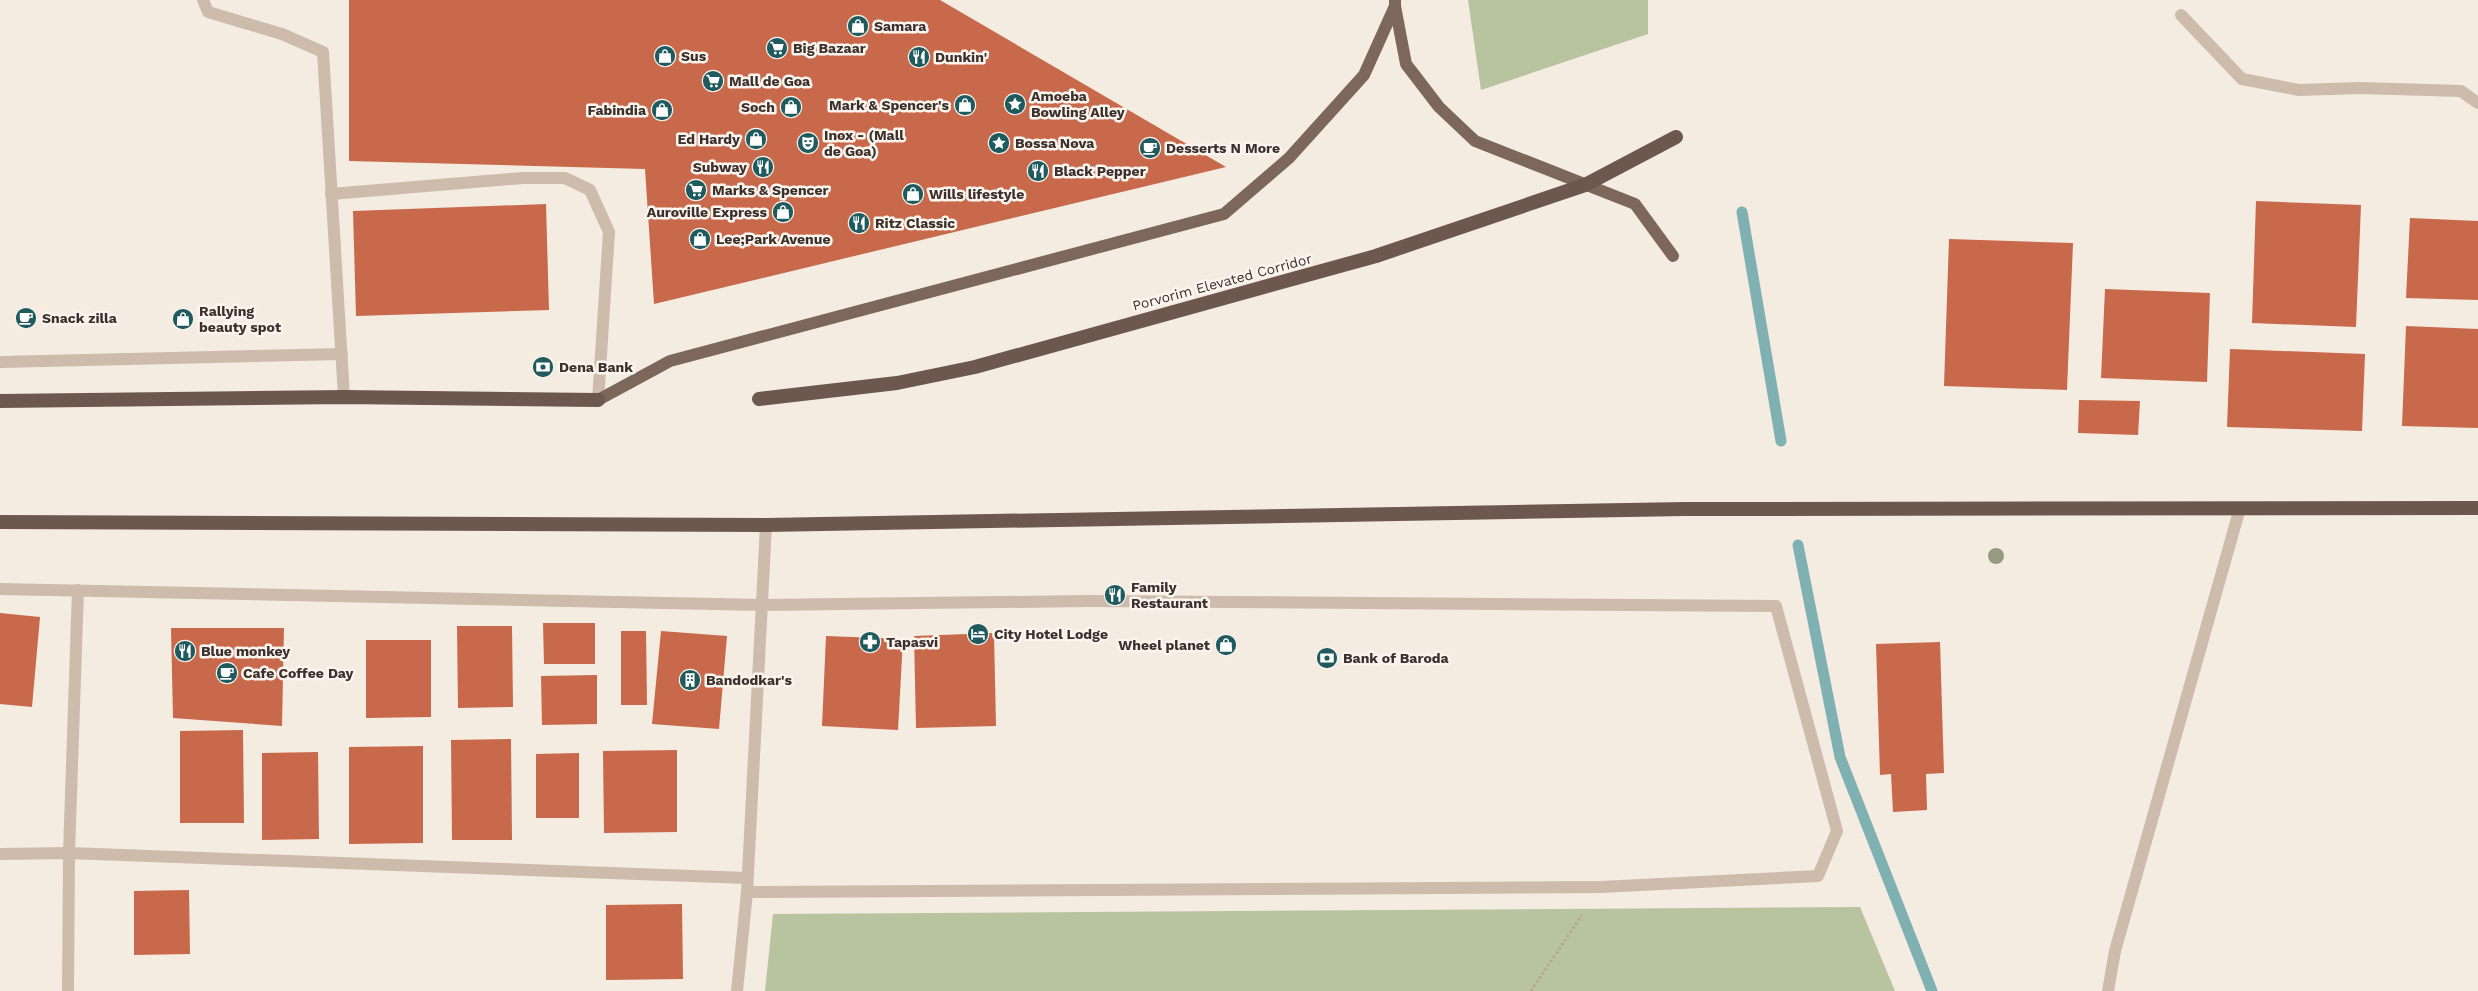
<svg xmlns="http://www.w3.org/2000/svg" width="2478" height="991" font-family="'Work Sans',sans-serif">
  <rect width="100%" height="100%" fill="#f4ebe1"/>
  <!-- green -->
  <g fill="#b8c4a0">
    <path d="M1468,0h180v34l-167,56z"/>
    <path d="M1860,907l35,84h-1130l8,-77z"/>
  </g>
  <g fill="none" stroke-linecap="round" stroke-linejoin="round">
    <!-- stream -->
    <g stroke="#7fb0b2" stroke-width="11">
      <path d="M1742,212l39,229"/>
      <path d="M1798,545l42,212 92,234"/>
    </g>
  </g>
  <!-- building -->
  <g fill="#c8694b">
    <path d="M349,0h591l286,167 -572,137 -9,-135 -296,-8z"/>
    <path d="M2256,201l105,4 -5,122 -104,-4z"/>
    <path d="M546,204l3,106 -193,6 -3,-105z"/>
    <path d="M2410,218l68,3v79l-72,-2z"/>
    <path d="M1949,239l124,4 -6,147 -123,-4z"/>
    <path d="M2105,289l105,4 -3,89 -106,-4z"/>
    <path d="M2406,326l72,3v99l-76,-2z"/>
    <path d="M2230,349l135,5 -3,77 -135,-4z"/>
    <path d="M2079,400l61,1 -2,34 -60,-2z"/>
    <path d="M0,613l40,4 -8,90 -32,-3z"/>
    <path d="M543,623h52v41h-51z"/>
    <path d="M457,626h55l1,81 -55,1z"/>
    <path d="M171,628h113l-2,98 -109,-8z"/>
    <path d="M621,631h25l1,74h-26z"/>
    <path d="M661,631l66,5 -8,93 -67,-5z"/>
    <path d="M994,633l2,93 -80,2 -2,-92z"/>
    <path d="M826,636l77,3 -5,91 -76,-4z"/>
    <path d="M366,640h65v77l-65,1z"/>
    <path d="M1940,642l4,131 -18,1 1,36 -34,2 -2,-38 -11,1 -4,-131z"/>
    <path d="M597,675v49l-55,1 -1,-49z"/>
    <path d="M243,730l1,93h-64v-92z"/>
    <path d="M511,739l1,101h-60l-1,-100z"/>
    <path d="M423,746v97l-74,1v-97z"/>
    <path d="M677,750v82l-73,1 -1,-82z"/>
    <path d="M318,752l1,87 -57,1v-87z"/>
    <path d="M579,753v65h-43v-64z"/>
    <path d="M189,890l1,64 -56,1v-64z"/>
    <path d="M682,904l1,75 -77,1v-75z"/>
  </g>
  <g fill="none" stroke-linecap="round" stroke-linejoin="round">
    <!-- path -->
    <path stroke="#b9a596" stroke-width="3" stroke-dasharray="2.5 2.5" stroke-linecap="butt" d="M1531,991l51,-76"/>
    <!-- service -->
    <g stroke="#cdbbac" stroke-width="12">
      <path d="M203,0l5,12 74,22 41,18 21,345"/>
      <path d="M331,194l192,-16h42l25,12 19,42 -11,168"/>
      <path d="M0,362l342,-8"/>
    </g>
    <!-- minor -->
    <g stroke="#cdbbac" stroke-width="12">
      <path d="M2181,15l61,64 57,11 61,-2 101,3 17,12"/>
      <path d="M0,589l763,16 325,-4 688,5 61,225 -19,45 -217,11 -854,5"/>
      <path d="M0,854l69,-1 678,25"/>
      <path d="M68,991l1,-138 9,-263"/>
      <path d="M737,991l10,-99 19,-367"/>
      <path d="M2108,991l7,-40 125,-443"/>
    </g>
    <!-- primary -->
    <g stroke="#7d675c" stroke-width="12">
      <path d="M1395,6l11,58 33,43 36,34 160,63 38,52"/>
      <path d="M598,400l72,-39 554,-147 65,-56 75,-83 31,-69v-6"/>
    </g>
    <!-- trunk -->
    <g stroke="#6c584f" stroke-width="14">
      <path d="M759,399l138,-16 78,-16 401,-111 209,-71 91,-48"/>
      <path d="M0,401l344,-4 254,3"/>
      <path d="M0,522l766,3 919,-16 793,-1"/>
    </g>
  </g>
  <!-- trees -->
  <circle fill="#969b7f" cx="1996" cy="556" r="8"/>
  <!-- icons -->
  <defs>
    <g id="shop-disc" transform="scale(1.125)"><circle r="9.5" fill="#1f5a5e" stroke="#fbf5ee"/><path d="M-5-2.5h2.3a2.7 3.5 0 0 1 5.4 0H5L5.5 6h-11ZM-1.5-2.5h3a1.5 2.3 0 0 0-3 0Z" fill="#fff"/></g>
    <g id="supermarket-disc" transform="scale(1.125)"><circle r="9.5" fill="#1f5a5e" stroke="#fbf5ee"/><path d="M-6-5.5h2.5l.6 2H6L4.5 2H-2.5L-4.4-4H-6ZM-1.5 3.2a1.3 1.3 0 1 0 .1 0ZM3 3.2a1.3 1.3 0 1 0 .1 0Z" fill="#fff"/></g>
    <g id="restaurant-disc" transform="scale(1.125)"><circle r="9.5" fill="#1f5a5e" stroke="#fbf5ee"/><path d="M-5-6h1v4h1v-4h1v4h1v-4h1v5L-1.5 .5V6h-2V.5L-5-1ZM5-6V6H3V1.5H1.5Q1.5-4 5-6Z" fill="#fff"/></g>
    <g id="sight-disc" transform="scale(1.125)"><circle r="9.5" fill="#1f5a5e" stroke="#fbf5ee"/><path d="M0-6L1.8-2.2L6-1.7L2.9 1.2L3.7 5.4L0 3.3L-3.7 5.4L-2.9 1.2L-6-1.7L-1.8-2.2Z" fill="#fff"/></g>
    <g id="theatre-disc" transform="scale(1.125)"><circle r="9.5" fill="#1f5a5e" stroke="#fbf5ee"/><path d="M-5-5.5Q0-4 5-5.5V0Q5 5 0 6Q-5 5-5 0ZM-3.3-2.5H-1v1.5H-3.3ZM1-2.5H3.3v1.5H1ZM-2.8 1Q0 5.5 2.8 1Z" fill="#fff"/></g>
    <g id="cafe-disc" transform="scale(1.125)"><circle r="9.5" fill="#1f5a5e" stroke="#fbf5ee"/><path d="M-5.5-4.5H6V0H3Q3 3.5 0 3.5H-2.5Q-5.5 3.5-5.5 0ZM3-3.2v2h1.7v-2ZM-6 4.5H4V6H-6Z" fill="#fff"/></g>
    <g id="bank-disc" transform="scale(1.125)"><circle r="9.5" fill="#1f5a5e" stroke="#fbf5ee"/><path d="M-6-4H6V4H-6ZM0-2.3a2.3 2.3 0 1 0 0 4.6a2.3 2.3 0 1 0 0-4.6Z" fill="#fff"/></g>
    <g id="hotel-disc" transform="scale(1.125)"><circle r="9.5" fill="#1f5a5e" stroke="#fbf5ee"/><path d="M-6-4.5h1.5V1H6V5H4.5V3h-9V5H-6ZM-4 0a1.8 1.8 0 1 1 3.6 0ZM.5 0V-2.5h3Q6-2.5 6 0Z" fill="#fff"/></g>
    <g id="pharmacy-disc" transform="scale(1.125)"><circle r="9.5" fill="#1f5a5e" stroke="#fbf5ee"/><path d="M-2-6h4v4h4v4h-4v4h-4v-4h-4v-4h4Z" fill="#fff"/></g>
    <g id="building-disc" transform="scale(1.125)"><circle r="9.5" fill="#1f5a5e" stroke="#fbf5ee"/><path d="M-4-6H4V6H1V3H-1V6H-4ZM-2.5-4.3h1.7v1.8h-1.7ZM.8-4.3h1.7v1.8H.8ZM-2.5-1h1.7V.8h-1.7ZM.8-1h1.7V.8H.8Z" fill="#fff"/></g>
  </defs>
  <g fill-rule="evenodd">
    <use href="#shop-disc" x="858" y="26"/>
    <use href="#supermarket-disc" x="777" y="48"/>
    <use href="#shop-disc" x="665" y="56"/>
    <use href="#restaurant-disc" x="919" y="57"/>
    <use href="#supermarket-disc" x="713" y="81"/>
    <use href="#sight-disc" x="1015" y="104"/>
    <use href="#shop-disc" x="965" y="105"/>
    <use href="#shop-disc" x="791" y="107"/>
    <use href="#shop-disc" x="662" y="110"/>
    <use href="#shop-disc" x="756" y="139"/>
    <use href="#theatre-disc" x="808" y="143"/>
    <use href="#sight-disc" x="999" y="143"/>
    <use href="#cafe-disc" x="1150" y="148"/>
    <use href="#restaurant-disc" x="763" y="167"/>
    <use href="#restaurant-disc" x="1038" y="171"/>
    <use href="#supermarket-disc" x="696" y="190"/>
    <use href="#shop-disc" x="913" y="194"/>
    <use href="#shop-disc" x="783" y="212"/>
    <use href="#restaurant-disc" x="859" y="223"/>
    <use href="#shop-disc" x="700" y="239"/>
    <use href="#cafe-disc" x="26" y="318"/>
    <use href="#shop-disc" x="183" y="319"/>
    <use href="#bank-disc" x="543" y="367"/>
    <use href="#restaurant-disc" x="1115" y="595"/>
    <use href="#hotel-disc" x="978" y="634"/>
    <use href="#pharmacy-disc" x="870" y="642"/>
    <use href="#shop-disc" x="1226" y="645"/>
    <use href="#restaurant-disc" x="185" y="651"/>
    <use href="#bank-disc" x="1327" y="658"/>
    <use href="#cafe-disc" x="227" y="673"/>
    <use href="#building-disc" x="690" y="680"/>
  </g>
  <g text-anchor="middle" dominant-baseline="central" stroke-width="5" stroke-linejoin="round" paint-order="stroke">
    <!-- poi labels -->
    <g font-size="14" font-weight="bold" fill="#3b302b" stroke="#fbf5ee" text-anchor="start">
      <text x="874" y="26">Samara</text>
      <text x="793" y="48">Big Bazaar</text>
      <text x="681" y="56">Sus</text>
      <text x="935" y="57">Dunkin'</text>
      <text x="729" y="81">Mall de Goa</text>
      <text x="1031" y="96">Amoeba<tspan x="1031" dy="16">Bowling Alley</tspan></text>
      <text x="949" y="105" text-anchor="end">Mark &amp; Spencer's</text>
      <text x="775" y="107" text-anchor="end">Soch</text>
      <text x="646" y="110" text-anchor="end">Fabindia</text>
      <text x="824" y="135">Inox - (Mall<tspan x="824" dy="16">de Goa)</tspan></text>
      <text x="740" y="139" text-anchor="end">Ed Hardy</text>
      <text x="1015" y="143">Bossa Nova</text>
      <text x="1166" y="148">Desserts N More</text>
      <text x="747" y="167" text-anchor="end">Subway</text>
      <text x="1054" y="171">Black Pepper</text>
      <text x="712" y="190">Marks &amp; Spencer</text>
      <text x="929" y="194">Wills lifestyle</text>
      <text x="767" y="212" text-anchor="end">Auroville Express</text>
      <text x="875" y="223">Ritz Classic</text>
      <text x="716" y="239">Lee;Park Avenue</text>
      <text x="199" y="311">Rallying<tspan x="199" dy="16">beauty spot</tspan></text>
      <text x="42" y="318">Snack zilla</text>
      <text x="559" y="367">Dena Bank</text>
      <text x="1131" y="587">Family<tspan x="1131" dy="16">Restaurant</tspan></text>
      <text x="994" y="634">City Hotel Lodge</text>
      <text x="886" y="642">Tapasvi</text>
      <text x="1210" y="645" text-anchor="end">Wheel planet</text>
      <text x="201" y="651">Blue monkey</text>
      <text x="1343" y="658">Bank of Baroda</text>
      <text x="243" y="673">Cafe Coffee Day</text>
      <text x="706" y="680">Bandodkar's</text>
    </g>
    <!-- street labels -->
    <g font-size="14" fill="#3b302b" stroke="#fbf5ee">
      <text transform="translate(1222 282) rotate(-15)">Porvorim Elevated Corridor</text>
    </g>
  </g>
</svg>
